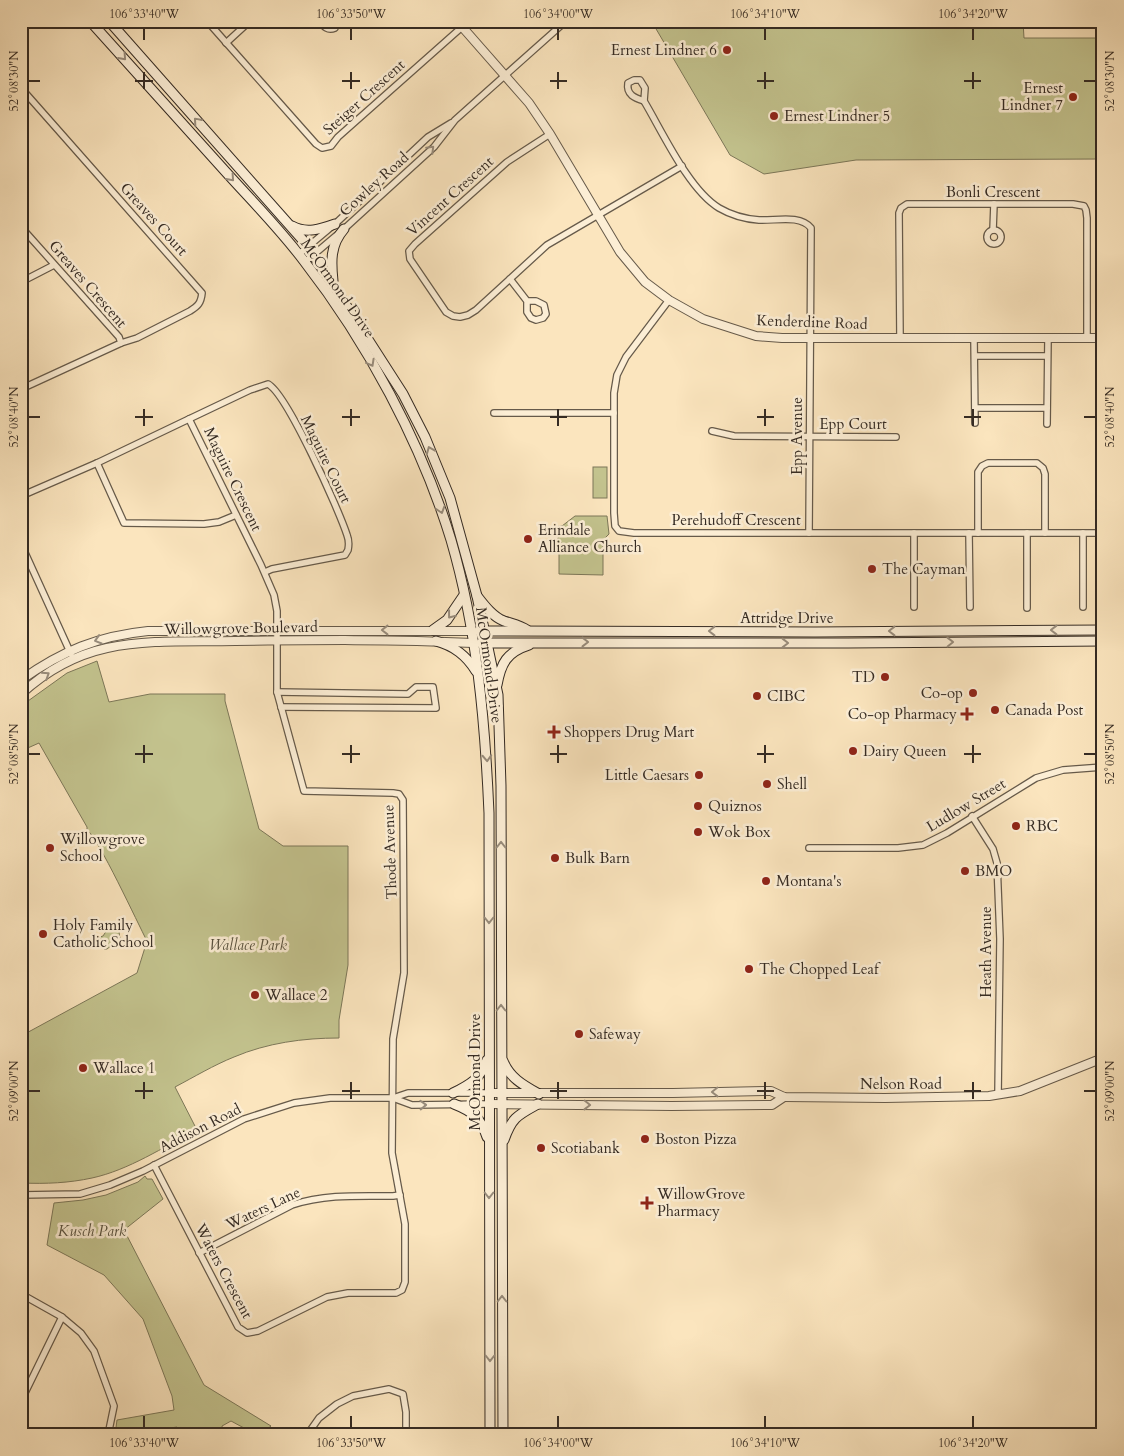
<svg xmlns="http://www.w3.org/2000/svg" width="1124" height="1456" font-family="Cardo,serif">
  <rect width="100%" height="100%" fill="#fbe5be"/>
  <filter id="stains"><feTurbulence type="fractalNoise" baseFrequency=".004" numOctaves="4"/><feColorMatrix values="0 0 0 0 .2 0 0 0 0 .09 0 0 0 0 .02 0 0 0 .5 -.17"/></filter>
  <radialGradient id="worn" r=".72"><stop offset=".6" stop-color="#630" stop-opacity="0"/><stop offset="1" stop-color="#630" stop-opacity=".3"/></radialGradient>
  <!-- green -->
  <g fill="#c3c38e" stroke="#7c7758">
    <path d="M1023,21l1,17h79v121l-247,1 -92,14 -34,-19 -78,-133z"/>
    <rect x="593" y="467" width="14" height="31"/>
    <path d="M575,516h32l2,18 -6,6v35l-44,-1v-24h3v-7l-4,-1v-10h-6v-5l10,-1z"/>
    <path d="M97,661l12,41 41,-8h75v7l34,128 24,17h65v119l-9,55v18c-36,0 -72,5 -105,19 -20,8 -40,20 -59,30l22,43c-34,17 -68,40 -105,48 -23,5 -46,6 -70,5l-1,-147 116,-63 10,-32c-9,-17 -49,-104 -60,-111v-3l-48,-84 -18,8v-45l46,-33z"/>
    <path d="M115,927l4,5 1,7 -13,10h-3l-4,-4v-8l3,-1 4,-6z"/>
    <path d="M145,1176l2,3h5l11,20 -39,31 80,155 67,41 -5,4 -1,5h-8l-26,-14 -9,5 1,9h-44l-2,-8 -52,8h-10l2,-15 57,-10 -2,-14 -29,-77 -39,-44 -57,-30 7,-42 29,-3 23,-5 32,-13z"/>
  </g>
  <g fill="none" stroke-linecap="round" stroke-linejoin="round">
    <!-- minor casing -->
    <g stroke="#665a4a" stroke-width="8">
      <g id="minor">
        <path d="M207,21l109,123 6,4 9,-2 7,-9 124,-110"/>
        <path d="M321,21c2,6 7,10 14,7l2,-7"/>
        <path d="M226,43l24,-22"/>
        <path d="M634,80h6l5,8 -1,13c-9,-3 -18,-6 -16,-18z"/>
        <path d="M21,88l181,205c-1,10 -4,13 -12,18l-53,27 -16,5"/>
        <path d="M644,101c19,32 45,89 75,107 12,7 26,11 40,12 16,1 41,-6 52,8l-2,305"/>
        <path d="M550,134l-43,28 -92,82 -6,7 1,8 36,53 7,4 7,1 8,-2 8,-5 71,-65 135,-79"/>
        <path d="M21,227l98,110 2,6 -100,46"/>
        <circle cx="994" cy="237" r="7"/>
        <path d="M993,230l1,-26"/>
        <path d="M299,254l36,-30 93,-87 23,-14"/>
        <path d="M305,262l39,-33 90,-82 21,-27 111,-99"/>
        <path d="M510,279l17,22v11l4,6 5,2 7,-2 3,-4 -2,-9 -8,-4h-9"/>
        <path d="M21,282l33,-17"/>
        <path d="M669,300l-43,57 -9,18 -3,18v120l1,13 4,5 15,2h469"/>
        <path d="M900,338l-1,-125 2,-5 6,-4h166l11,2 2,4 1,8v120"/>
        <path d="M974,338l1,85"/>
        <path d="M975,356h72"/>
        <path d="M975,408h72"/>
        <path d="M494,413h120"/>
        <path d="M189,419l61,-29 18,-6c19,10 71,126 79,151 2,5 2,10 1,15l-3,5 -73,14 -7,3"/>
        <path d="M1047,424l1,-86"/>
        <path d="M712,431l22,5 162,1"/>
        <path d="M97,463l27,60 80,1 15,-2 17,-7"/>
        <path d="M21,496l76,-33 92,-44 72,146 13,30 3,16v81l27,99 89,2 6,1 4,6 1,173 -11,66 -1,114 13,71v58l-3,8 -6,3h-48l-21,4 -69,34 -11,2 -9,-6 -84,-162"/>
        <path d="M914,533v74"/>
        <path d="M969,533l1,74"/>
        <path d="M978,533v-61l4,-6 6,-3h49l6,5 2,6v59"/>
        <path d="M1027,533v75"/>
        <path d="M1083,533v74"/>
        <path d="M21,544l50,110"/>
        <path d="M277,692l131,2 8,-7h17l3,21 -155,-1"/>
        <path d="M972,816l21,33 4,14 3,76 -2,156"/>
        <path d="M809,848h89l25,-3 24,-12 89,-55 27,-8 40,-3"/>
        <path d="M393,1098l19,7 77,-1"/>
        <path d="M21,1195l59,-1 30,-9 33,-14 101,-52 50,-16 36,-5h63l15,-5h81"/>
        <path d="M199,1253l93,-48c33,-11 67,-9 101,-9l7,-1"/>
        <path d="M21,1294l41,23 19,16 13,18 20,55 -6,29"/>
        <path d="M21,1401l41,-84"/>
        <path d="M307,1435l12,-17 18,-14 16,-8 36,-7 14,5 3,18v23"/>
      </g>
    </g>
    <!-- tertiary casing -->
    <g stroke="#665a4a" stroke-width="10">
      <g id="tertiary">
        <path d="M457,21l72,82 21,31 70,118 25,30 24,18 34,19 53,17 26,2h321"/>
        <path d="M21,680c41,-29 77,-44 127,-49h324"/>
        <path d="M21,694c24,-22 54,-39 86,-46 42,-9 86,-6 128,-7 79,-1 159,-2 238,2"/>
        <path d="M489,1093h184l91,-2h7l13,6 101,1 104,-2 31,-5 83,-33"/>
        <path d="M489,1104l183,2 100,-1 12,-8"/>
      </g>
    </g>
    <!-- secondary casing -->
    <g stroke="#352b23" stroke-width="11">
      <g id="secondary">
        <path d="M90,21c45,50 90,100 135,150 27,30 55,58 79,90 63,81 117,181 147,279 26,89 34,181 38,273l1,622"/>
        <path d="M109,21l199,225 95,148 22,43 25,61 27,98 21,99 3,91 2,649"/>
        <path d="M292,226c14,8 29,3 43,-2"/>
        <path d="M333,281c-2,-19 -3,-36 11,-52"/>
        <path d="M477,596c7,9 16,21 27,25 9,3 16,4 23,9"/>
        <path d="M433,630l14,-10 17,-25"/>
        <path d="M479,631l336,1 288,-2"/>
        <path d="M436,641c18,5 30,14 40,30"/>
        <path d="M481,643h367l255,-2"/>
        <path d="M497,685c4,-22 10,-33 32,-40"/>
        <path d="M503,1061c7,17 20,24 36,33"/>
        <path d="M453,1093c18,-9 27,-14 34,-33"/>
        <path d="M454,1104c18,7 27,14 33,33"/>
        <path d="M504,1140c8,-23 14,-25 34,-36"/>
      </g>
    </g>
    <!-- minor -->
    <use href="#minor" stroke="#fceed5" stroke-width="5.5"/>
    <!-- tertiary -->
    <use href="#tertiary" stroke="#fceed5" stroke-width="8"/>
    <!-- secondary -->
    <use href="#secondary" stroke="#fceed5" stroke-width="9"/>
  </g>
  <!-- one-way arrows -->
  <defs><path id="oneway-chevron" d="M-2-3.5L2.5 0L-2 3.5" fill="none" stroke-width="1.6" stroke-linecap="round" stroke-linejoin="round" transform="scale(1.25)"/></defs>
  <g stroke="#988c7c">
    <use href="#oneway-chevron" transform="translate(123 57) rotate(48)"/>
    <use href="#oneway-chevron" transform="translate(197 121) rotate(-131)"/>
    <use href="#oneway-chevron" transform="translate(431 149) rotate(-45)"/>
    <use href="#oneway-chevron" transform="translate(231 178) rotate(48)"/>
    <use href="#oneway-chevron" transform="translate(371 363) rotate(61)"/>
    <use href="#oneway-chevron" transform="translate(430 450) rotate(-112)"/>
    <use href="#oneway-chevron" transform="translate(441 510) rotate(72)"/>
    <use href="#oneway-chevron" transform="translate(451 615) rotate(128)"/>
    <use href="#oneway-chevron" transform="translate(385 630) rotate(180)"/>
    <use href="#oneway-chevron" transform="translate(1054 630) rotate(180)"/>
    <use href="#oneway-chevron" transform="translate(712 631) rotate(-180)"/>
    <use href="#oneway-chevron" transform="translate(892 631) rotate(180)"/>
    <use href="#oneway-chevron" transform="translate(98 640) rotate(163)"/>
    <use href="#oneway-chevron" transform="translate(585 642)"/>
    <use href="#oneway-chevron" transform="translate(950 642) rotate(-1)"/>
    <use href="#oneway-chevron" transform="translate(785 643)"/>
    <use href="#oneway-chevron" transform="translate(46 675) rotate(-33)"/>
    <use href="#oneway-chevron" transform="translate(487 758) rotate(87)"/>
    <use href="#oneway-chevron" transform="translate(501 845) rotate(-90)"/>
    <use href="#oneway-chevron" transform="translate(489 920) rotate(90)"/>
    <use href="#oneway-chevron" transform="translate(501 1008) rotate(-90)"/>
    <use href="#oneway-chevron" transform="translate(715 1092) rotate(179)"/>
    <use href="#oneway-chevron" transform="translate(423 1105) rotate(-2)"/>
    <use href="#oneway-chevron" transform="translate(587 1105) rotate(1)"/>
    <use href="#oneway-chevron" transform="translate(489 1195) rotate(90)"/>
    <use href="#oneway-chevron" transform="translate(502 1299) rotate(-90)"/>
    <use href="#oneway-chevron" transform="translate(490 1358) rotate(90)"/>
  </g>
  <!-- ticks -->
  <path fill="none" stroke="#352b23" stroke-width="2" d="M144,28v12M351,28v12M558,28v12M765,28v12M973,28v12M144,72v17M351,72v17M558,72v17M765,72v17M973,72v17M28,81h12M135,81h18M342,81h18M550,81h17M757,81h17M964,81h17M1084,81h12M144,409v17M351,409v17M558,409v17M765,409v17M973,409v17M28,417h12M135,417h18M342,417h18M550,417h17M757,417h17M964,417h17M1084,417h12M144,745v18M351,745v18M558,745v18M765,745v18M973,745v18M28,754h12M135,754h18M342,754h18M550,754h17M757,754h17M964,754h17M1084,754h12M144,1082v17M351,1082v17M558,1082v17M765,1082v17M973,1082v17M28,1091h12M135,1091h18M342,1091h18M550,1091h17M757,1091h17M964,1091h17M1084,1091h12M144,1416v12M351,1416v12M558,1416v12M765,1416v12M973,1416v12"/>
  <!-- markers -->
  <g fill="#8f2418" stroke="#fceed5" stroke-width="2">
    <circle cx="727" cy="50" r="5"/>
    <circle cx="1073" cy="97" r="5"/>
    <circle cx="774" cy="116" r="5"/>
    <circle cx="528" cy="539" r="5"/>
    <circle cx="872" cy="569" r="5"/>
    <circle cx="885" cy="677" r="5"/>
    <circle cx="973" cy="693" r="5"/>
    <circle cx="757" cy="696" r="5"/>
    <circle cx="995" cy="710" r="5"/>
    <path d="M964.5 706.5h5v5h5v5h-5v5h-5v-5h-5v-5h5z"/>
    <path d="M551.5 724.5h5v5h5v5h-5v5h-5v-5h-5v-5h5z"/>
    <circle cx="853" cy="751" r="5"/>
    <circle cx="699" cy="775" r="5"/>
    <circle cx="767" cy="784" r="5"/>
    <circle cx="698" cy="806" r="5"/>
    <circle cx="1016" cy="826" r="5"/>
    <circle cx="698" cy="832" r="5"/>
    <circle cx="50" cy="848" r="5"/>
    <circle cx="555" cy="858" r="5"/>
    <circle cx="965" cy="871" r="5"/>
    <circle cx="766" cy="881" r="5"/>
    <circle cx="43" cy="934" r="5"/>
    <circle cx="749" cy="969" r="5"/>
    <circle cx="255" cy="995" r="5"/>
    <circle cx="579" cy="1034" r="5"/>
    <circle cx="83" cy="1068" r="5"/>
    <circle cx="645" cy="1139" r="5"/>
    <circle cx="541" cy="1148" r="5"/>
    <path d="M644.5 1195.5h5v5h5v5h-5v5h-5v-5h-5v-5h5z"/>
  </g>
  <g text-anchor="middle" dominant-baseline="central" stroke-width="5" stroke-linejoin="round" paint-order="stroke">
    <!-- poi labels -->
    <g font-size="15" fill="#352b23" stroke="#fceed5" text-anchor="start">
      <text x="717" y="50" text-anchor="end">Ernest Lindner 6</text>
      <text x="1063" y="88" text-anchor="end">Ernest<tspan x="1063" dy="17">Lindner 7</tspan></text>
      <text x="784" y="116">Ernest Lindner 5</text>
      <text x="538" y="530">Erindale<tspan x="538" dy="17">Alliance Church</tspan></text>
      <text x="882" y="569">The Cayman</text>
      <text x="875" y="677" text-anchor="end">TD</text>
      <text x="963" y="693" text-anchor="end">Co-op</text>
      <text x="767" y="696">CIBC</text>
      <text x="1005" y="710">Canada Post</text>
      <text x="957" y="714" text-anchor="end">Co-op Pharmacy</text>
      <text x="564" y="732">Shoppers Drug Mart</text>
      <text x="863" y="751">Dairy Queen</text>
      <text x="689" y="775" text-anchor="end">Little Caesars</text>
      <text x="777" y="784">Shell</text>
      <text x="708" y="806">Quiznos</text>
      <text x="1026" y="826">RBC</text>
      <text x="708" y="832">Wok Box</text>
      <text x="60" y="839">Willowgrove<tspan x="60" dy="17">School</tspan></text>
      <text x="565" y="858">Bulk Barn</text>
      <text x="975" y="871">BMO</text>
      <text x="776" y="881">Montana's</text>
      <text x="53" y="925">Holy Family<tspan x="53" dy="17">Catholic School</tspan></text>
      <text x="759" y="969">The Chopped Leaf</text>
      <text x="265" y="995">Wallace 2</text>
      <text x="589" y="1034">Safeway</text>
      <text x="93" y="1068">Wallace 1</text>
      <text x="655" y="1139">Boston Pizza</text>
      <text x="551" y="1148">Scotiabank</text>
      <text x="657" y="1194">WillowGrove<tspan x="657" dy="17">Pharmacy</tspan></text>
    </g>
    <!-- street labels -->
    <g font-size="15" fill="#352b23" stroke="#fceed5">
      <text transform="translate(364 97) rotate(-42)">Steiger Crescent</text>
      <text transform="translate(374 184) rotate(-42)">Cowley Road</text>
      <text x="993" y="192">Bonli Crescent</text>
      <text transform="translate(450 196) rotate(-42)">Vincent Crescent</text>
      <text transform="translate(154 219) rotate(48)">Greaves Court</text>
      <text transform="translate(88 284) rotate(49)">Greaves Crescent</text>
      <text transform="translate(338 288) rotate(55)">McOrmond Drive</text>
      <text transform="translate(812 322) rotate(2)">Kenderdine Road</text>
      <text x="853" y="424">Epp Court</text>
      <text transform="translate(797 436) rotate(-90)">Epp Avenue</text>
      <text transform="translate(326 459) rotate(64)">Maguire Court</text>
      <text transform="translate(233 479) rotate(64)">Maguire Crescent</text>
      <text x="736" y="520">Perehudoff Crescent</text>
      <text x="787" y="618">Attridge Drive</text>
      <text transform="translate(241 628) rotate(-1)">Willowgrove Boulevard</text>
      <text transform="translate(489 665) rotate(82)">McOrmond Drive</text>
      <text transform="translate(966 805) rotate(-31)">Ludlow Street</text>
      <text transform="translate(390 852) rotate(-92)">Thode Avenue</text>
      <text transform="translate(986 952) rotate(-90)">Heath Avenue</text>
      <text transform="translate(475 1072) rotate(-90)">McOrmond Drive</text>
      <text x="901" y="1084">Nelson Road</text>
      <text transform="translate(200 1128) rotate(-27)">Addison Road</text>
      <text transform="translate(263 1208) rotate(-25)">Waters Lane</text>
      <text transform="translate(224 1271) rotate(62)">Waters Crescent</text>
    </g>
    <!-- park labels -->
    <g font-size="15" font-style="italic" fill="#58513e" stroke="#fceed5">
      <text x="248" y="945">Wallace Park</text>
      <text x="92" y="1231">Kusch Park</text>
    </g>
  </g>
  <!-- margin -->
  <rect width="1124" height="1456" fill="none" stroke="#fbe5be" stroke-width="55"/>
  <rect x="28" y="28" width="1068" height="1400" fill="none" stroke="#352b23" stroke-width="2"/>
  <g font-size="12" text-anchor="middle" fill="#352b23">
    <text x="144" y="18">106°33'40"W</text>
    <text x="351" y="18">106°33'50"W</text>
    <text x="558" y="18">106°34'00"W</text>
    <text x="765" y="18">106°34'10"W</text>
    <text x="973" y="18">106°34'20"W</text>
    <text transform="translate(1110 81) rotate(-90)" y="4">52°08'30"N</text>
    <text transform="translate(14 81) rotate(-90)" y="4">52°08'30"N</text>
    <text transform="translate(1110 417) rotate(-90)" y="4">52°08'40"N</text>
    <text transform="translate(14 417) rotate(-90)" y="4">52°08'40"N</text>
    <text transform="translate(1110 754) rotate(-90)" y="4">52°08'50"N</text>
    <text transform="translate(14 754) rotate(-90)" y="4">52°08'50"N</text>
    <text transform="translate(1110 1091) rotate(-90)" y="4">52°09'00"N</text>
    <text transform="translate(14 1091) rotate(-90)" y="4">52°09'00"N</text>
    <text x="144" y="1447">106°33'40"W</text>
    <text x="351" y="1447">106°33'50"W</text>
    <text x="558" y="1447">106°34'00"W</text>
    <text x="765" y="1447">106°34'10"W</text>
    <text x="973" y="1447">106°34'20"W</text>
  </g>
  <rect width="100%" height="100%" filter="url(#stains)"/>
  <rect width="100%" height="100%" fill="url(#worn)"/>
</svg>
